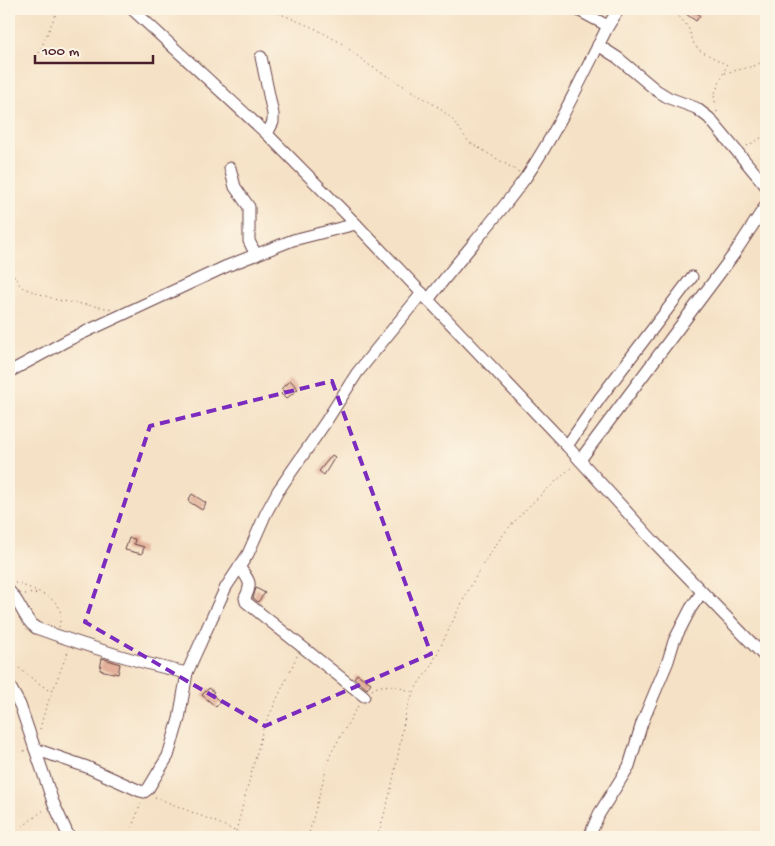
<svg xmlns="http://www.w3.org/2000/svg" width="775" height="846" font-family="'Gochi Hand',sans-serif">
  <rect width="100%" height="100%" fill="#fcf5e5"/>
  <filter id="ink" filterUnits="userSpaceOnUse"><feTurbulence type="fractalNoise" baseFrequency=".02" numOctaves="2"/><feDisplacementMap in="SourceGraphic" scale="10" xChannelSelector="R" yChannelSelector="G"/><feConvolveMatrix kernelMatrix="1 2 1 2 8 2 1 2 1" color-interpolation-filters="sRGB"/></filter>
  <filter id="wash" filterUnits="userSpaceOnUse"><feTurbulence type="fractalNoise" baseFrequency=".0096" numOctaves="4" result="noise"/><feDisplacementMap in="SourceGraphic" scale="20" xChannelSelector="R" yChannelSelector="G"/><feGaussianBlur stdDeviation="1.12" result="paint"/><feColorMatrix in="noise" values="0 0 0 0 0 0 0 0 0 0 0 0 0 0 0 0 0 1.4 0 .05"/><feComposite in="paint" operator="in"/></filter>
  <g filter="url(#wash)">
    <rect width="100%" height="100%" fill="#f5e1c5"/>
    <g id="blocks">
      <!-- building -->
      <g fill="#e2b09a">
        <path d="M679,9h12l9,6 -4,6z"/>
        <path d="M290,380l8,9 -12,10 -5,-5 3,-3 -3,-2z"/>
        <path d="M332,455l3,2 -11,18 -5,-4z"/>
        <path d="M192,494l14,9 -4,7 -14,-9z"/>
        <path d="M129,538l6,1 -1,5 10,3 -2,7 -17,-4z"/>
        <path d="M256,588l9,5 -7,9 -5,-4z"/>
        <path d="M102,658l18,6 -2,10 -18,-4z"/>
        <path d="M357,674l14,9 -4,6 -13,-11z"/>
        <path d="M209,688l5,4 -2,2 8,8 -4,5 -14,-12z"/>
      </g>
    </g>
  </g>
  <g filter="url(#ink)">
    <use href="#blocks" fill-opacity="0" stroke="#643c42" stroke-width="1"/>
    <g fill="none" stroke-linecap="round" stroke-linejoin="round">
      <!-- minor casing -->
      <g stroke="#643c42" stroke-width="13">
        <g id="minor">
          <path d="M132,9l135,125 89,90 211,222 88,97 111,115"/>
          <path d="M576,9l32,17"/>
          <path d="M598,45l20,13 38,32 13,8 27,10 13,10 57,68"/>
          <path d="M261,57l12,57v8l-6,12"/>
          <path d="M230,168l5,19 14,20v34l7,14"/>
          <path d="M428,300c32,-42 67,-80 98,-123 32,-47 56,-100 82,-151l11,-17"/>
          <path d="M9,372l59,-32 159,-74 66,-26 63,-16"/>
          <path d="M567,446l33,-48 92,-121"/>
          <path d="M580,460l154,-206 32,-49"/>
          <path d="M239,567c10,13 14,16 6,31l1,4 118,94"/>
          <path d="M9,591c11,10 15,29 27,37 50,18 100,34 151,45"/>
          <path d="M9,685l11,20 33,97 16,35"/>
          <path d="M35,749l52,18 53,24 4,1 4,-3 20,-33 11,-37 8,-46 7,-16 32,-70 22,-33 18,-41 12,-22 47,-68 32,-50 65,-80"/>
          <path d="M589,837l10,-23 30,-48 13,-43 26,-62 6,-20 17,-33 11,-16"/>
        </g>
      </g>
      <!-- path -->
      <g stroke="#643c42" stroke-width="1" stroke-dasharray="1 4" stroke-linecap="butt">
        <path d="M269,9l47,20 25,14 28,22 69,42 13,11 18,24 50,30"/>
        <path d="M673,9l15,18 6,17 5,6 28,15 -13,30 3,17"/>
        <path d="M39,53l19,-44"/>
        <path d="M725,73l29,-7 12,-6"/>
        <path d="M747,146l19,-11"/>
        <path d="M9,274l6,2 4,8 4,4 34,12 55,9"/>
        <path d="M15,583c13,4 41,13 45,27 1,5 0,12 -1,17"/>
        <path d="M25,594l14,-1"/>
        <path d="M9,657l13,14 29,21"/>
        <path d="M372,690c12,-9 28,-2 41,2"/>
        <path d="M40,729l5,-19 24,-61"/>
        <path d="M9,753l16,-2"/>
        <path d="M155,797l68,28 23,12"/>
        <path d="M236,831l27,-102 34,-73"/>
        <path d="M9,833l13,-6 23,-18"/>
        <path d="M128,837l14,-36"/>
        <path d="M308,837l22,-82 29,-51"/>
        <path d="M377,837c9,-26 16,-54 21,-82 6,-32 7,-59 31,-85 23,-45 43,-95 74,-135 20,-25 45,-47 69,-68"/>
      </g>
      <!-- minor -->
      <use href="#minor" stroke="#fff" stroke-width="11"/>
    </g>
  </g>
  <!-- marked area -->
  <path fill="none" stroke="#7b2cbf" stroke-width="4" stroke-dasharray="10 6" stroke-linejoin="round" d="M332,381l99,273 -166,72 -180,-104 65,-196z"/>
  <!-- margin -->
  <rect width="775" height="846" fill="none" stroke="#fcf5e5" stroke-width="30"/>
  <!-- scale -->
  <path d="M35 55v8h118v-8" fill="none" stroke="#4a1f2b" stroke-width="2.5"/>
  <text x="42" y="55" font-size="15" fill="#4a1f2b" stroke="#fcf5e5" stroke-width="4" paint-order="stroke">100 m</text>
</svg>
